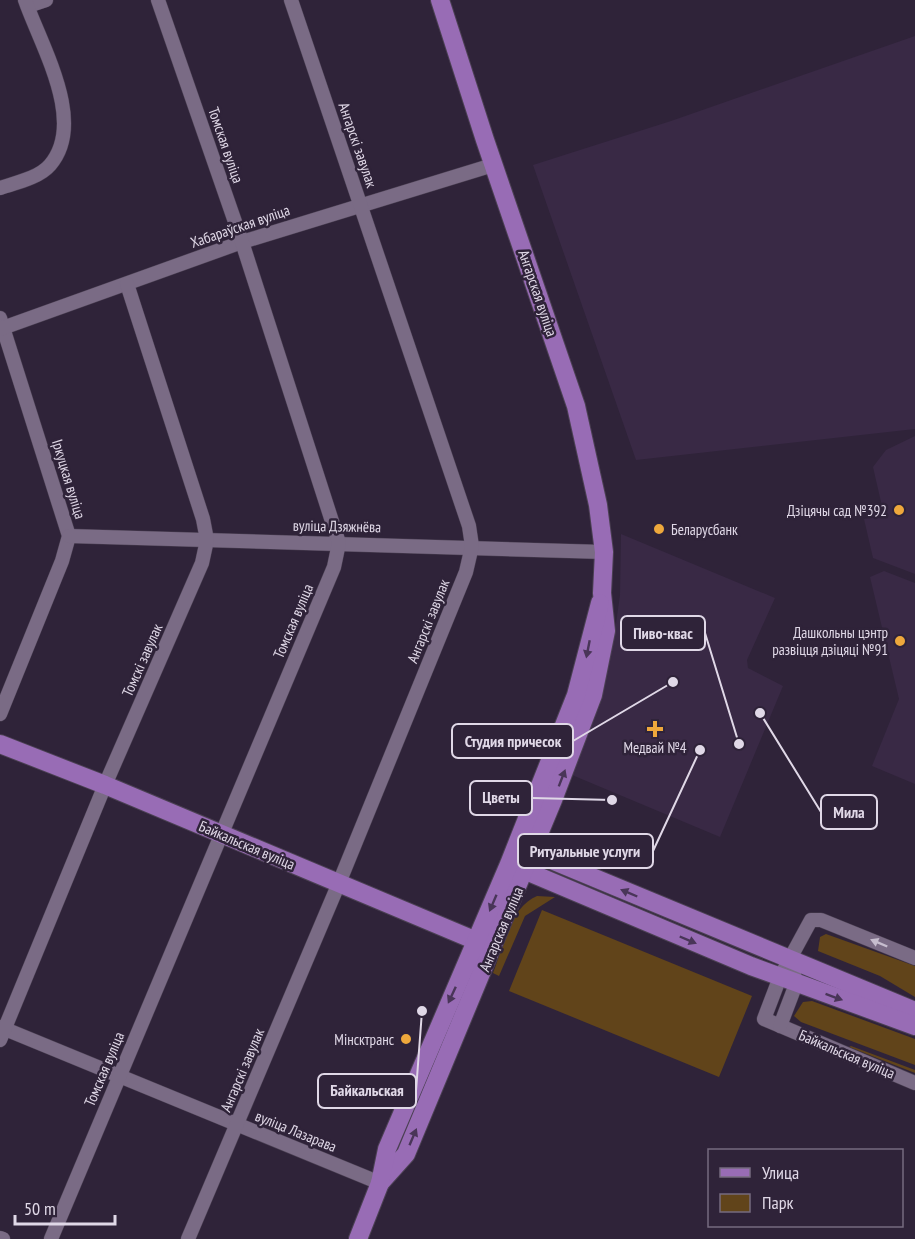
<svg xmlns="http://www.w3.org/2000/svg" width="915" height="1239" font-family="'PT Sans Narrow',sans-serif">
  <rect width="100%" height="100%" fill="#2f2339"/>
  <!-- built -->
  <g fill="#392945">
    <path d="M915,36v393l-279,31 -103,-295 138,-44z"/>
    <path d="M915,436v138l-42,-16 -9,-39 20,-4 -11,-48 13,-17z"/>
    <path d="M621,534l154,64 -28,62 1,8 35,18 -63,151 -148,-62 25,-74 18,-70 5,-36z"/>
    <path d="M884,571l31,12v201l-43,-18 27,-67 -29,-122z"/>
  </g>
  <!-- green -->
  <g fill="#61441a">
    <path d="M537,896l18,1 -30,19 -26,60 -6,-3c10,-25 17,-66 44,-77z"/>
    <path d="M542,910l210,86 -33,81 -210,-86z"/>
    <path d="M826,934l89,32v31l-35,-21 -62,-25 2,-14z"/>
    <path d="M812,1001l103,38v26l-114,-43 -7,-6 9,-14z"/>
    <path d="M851,1046l64,24v3l-66,-26z"/>
  </g>
  <g fill="none" stroke-linecap="round" stroke-linejoin="round">
    <!-- minor casing -->
    <g stroke="#4b4053" stroke-width="15">
      <g id="minor">
        <path d="M28,6l18,-6"/>
        <path d="M0,188c15,-5 39,-10 50,-23 37,-43 -9,-119 -25,-165"/>
        <path d="M0,318l69,218 -7,25 -62,153"/>
        <path d="M0,329l242,-87 251,-77"/>
        <path d="M69,536l535,16"/>
        <path d="M915,958l-94,-38h-10l-31,57 -16,42 151,64"/>
        <path d="M780,1026l16,-42 -2,-11"/>
        <path d="M0,1027l380,156"/>
        <path d="M0,1040l105,-255 97,-222 5,-23 -4,-21 -76,-235"/>
        <path d="M0,1238l3,1"/>
        <path d="M51,1239l283,-672 5,-24 -97,-301 -84,-242"/>
        <path d="M188,1239l151,-356 127,-311 6,-26 -3,-20 -178,-526"/>
      </g>
    </g>
    <!-- major casing -->
    <g stroke="#4b4053" stroke-width="20">
      <g id="major">
        <path d="M0,744l105,41 381,160"/>
        <path d="M523,851l9,1 383,159"/>
        <path d="M520,860l6,11 225,95 164,60"/>
        <path d="M380,1183l26,-29 147,-354 40,-105 13,-64 -4,-38 2,-41 -6,-47 -22,-99 -91,-266 -45,-140"/>
        <path d="M358,1239l22,-56 7,-34 122,-285 67,-169 24,-92"/>
      </g>
    </g>
    <!-- minor -->
    <use href="#minor" stroke="#7a6b85" stroke-width="14"/>
    <!-- major -->
    <use href="#major" stroke="#986cb5" stroke-width="18"/>
  </g>
  <!-- one-way arrows -->
  <defs><path id="oneway-solid" d="M-6-.8H1V-3.2L6.5 0L1 3.2V.8H-6Z" transform="scale(1.5)"/></defs>
  <g fill="#493558">
    <use href="#oneway-solid" transform="translate(588 649) rotate(101)"/>
    <use href="#oneway-solid" transform="translate(562 778) rotate(-69)"/>
    <use href="#oneway-solid" transform="translate(629 893) rotate(-157)"/>
    <use href="#oneway-solid" transform="translate(493 903) rotate(113)"/>
    <use href="#oneway-solid" transform="translate(688 940) rotate(23)"/>
    <use href="#oneway-solid" transform="translate(452 995) rotate(115)"/>
    <use href="#oneway-solid" transform="translate(834 997) rotate(20)"/>
    <use href="#oneway-solid" transform="translate(413 1137) rotate(-67)"/>
  </g>
  <use fill="#c6bdce" href="#oneway-solid" transform="translate(879 943) rotate(-157)"/>
  <!-- markers -->
  <g fill="#eea83c" stroke="#2f2339" stroke-width="2">
    <circle cx="899" cy="510" r="6"/>
    <circle cx="659" cy="529" r="6"/>
    <circle cx="900" cy="641" r="6"/>
    <path d="M652 720h6v6h6v6h-6v6h-6v-6h-6v-6h6z"/>
    <circle cx="406" cy="1039" r="6"/>
  </g>
  <g text-anchor="middle" dominant-baseline="central" stroke-width="5" stroke-linejoin="round" paint-order="stroke">
    <!-- street labels -->
    <g font-size="15" fill="#e0d8e7" stroke="#2f2339">
      <text transform="translate(226 145) rotate(71)">Томская вуліца</text>
      <text transform="translate(358 145) rotate(71)">Ангарскі завулак</text>
      <text transform="translate(240 226) rotate(-19)">Хабараўская вуліца</text>
      <text transform="translate(538 293) rotate(71)">Ангарская вуліца</text>
      <text transform="translate(69 479) rotate(73)">Іркуцкая вуліца</text>
      <text transform="translate(337 526) rotate(1)">вуліца Дзяжнёва</text>
      <text transform="translate(293 621) rotate(-67)">Томская вуліца</text>
      <text transform="translate(428 621) rotate(-68)">Ангарскі завулак</text>
      <text transform="translate(142 660) rotate(-66)">Томскі завулак</text>
      <text transform="translate(247 845) rotate(23)">Байкальская вуліца</text>
      <text transform="translate(501 929) rotate(-67)">Ангарская вуліца</text>
      <text transform="translate(847 1054) rotate(23)">Байкальская вуліца</text>
      <text transform="translate(104 1069) rotate(-67)">Томская вуліца</text>
      <text transform="translate(242 1070) rotate(-67)">Ангарскі завулак</text>
      <text transform="translate(296 1131) rotate(22)">вуліца Лазарава</text>
    </g>
    <!-- poi labels -->
    <g font-size="15" fill="#e0d8e7" stroke="#2f2339" text-anchor="end">
      <text x="887" y="510">Дзіцячы сад №392</text>
      <text x="671" y="529" text-anchor="start">Беларусбанк</text>
      <text x="888" y="632">Дашкольны цэнтр<tspan x="888" dy="17">развіцця дзіцяці №91</tspan></text>
      <text x="655" y="747" text-anchor="middle">Медвай №4</text>
      <text x="394" y="1039">Мінсктранс</text>
    </g>
  </g>
  <!-- callouts -->
  <path fill="none" stroke="#e0d8e7" stroke-width="2" d="M739 744L705 633M673 682L573 741M612 800L532 798M760 713L821 812M700 750L653 851M422 1011L416 1091"/>
  <g fill="#e0d8e7" stroke="#2f2339" stroke-width="2">
    <circle cx="739" cy="744" r="6"/>
    <circle cx="673" cy="682" r="6"/>
    <circle cx="612" cy="800" r="6"/>
    <circle cx="760" cy="713" r="6"/>
    <circle cx="700" cy="750" r="6"/>
    <circle cx="422" cy="1011" r="6"/>
  </g>
  <g fill="#2f2339" stroke="#e0d8e7" stroke-width="2">
    <rect x="621" y="616" width="84" height="34" rx="6"/>
    <rect x="452" y="724" width="121" height="34" rx="6"/>
    <rect x="470" y="781" width="62" height="34" rx="6"/>
    <rect x="821" y="795" width="56" height="34" rx="6"/>
    <rect x="518" y="834" width="135" height="34" rx="6"/>
    <rect x="318" y="1074" width="98" height="34" rx="6"/>
  </g>
  <g font-size="16" text-anchor="middle" font-weight="bold" fill="#e0d8e7">
    <text x="663" y="639">Пиво-квас</text>
    <text x="513" y="747">Студия причесок</text>
    <text x="501" y="803">Цветы</text>
    <text x="849" y="818">Мила</text>
    <text x="585" y="857">Ритуальные услуги</text>
    <text x="367" y="1096">Байкальская</text>
  </g>
  <!-- legend -->
  <rect x="708" y="1149" width="195" height="78" fill="#2f2339" stroke="#766b7f" stroke-width="1.5"/>
  <rect x="720" y="1168" width="30" height="9" fill="#986cb5" stroke="#766b7f" stroke-width="1.5"/>
  <text x="762" y="1179" font-size="18" fill="#e0d8e7">Улица</text>
  <rect x="720" y="1194" width="30" height="18" fill="#61441a" stroke="#766b7f" stroke-width="1.5"/>
  <text x="762" y="1209" font-size="18" fill="#e0d8e7">Парк</text>
  <!-- scale -->
  <path d="M15 1215v9h100v-9" fill="none" stroke="#e0d8e7" stroke-width="3"/>
  <text x="24" y="1215" font-size="18" fill="#e0d8e7" stroke="#2f2339" stroke-width="4.5" paint-order="stroke">50 m</text>
</svg>
